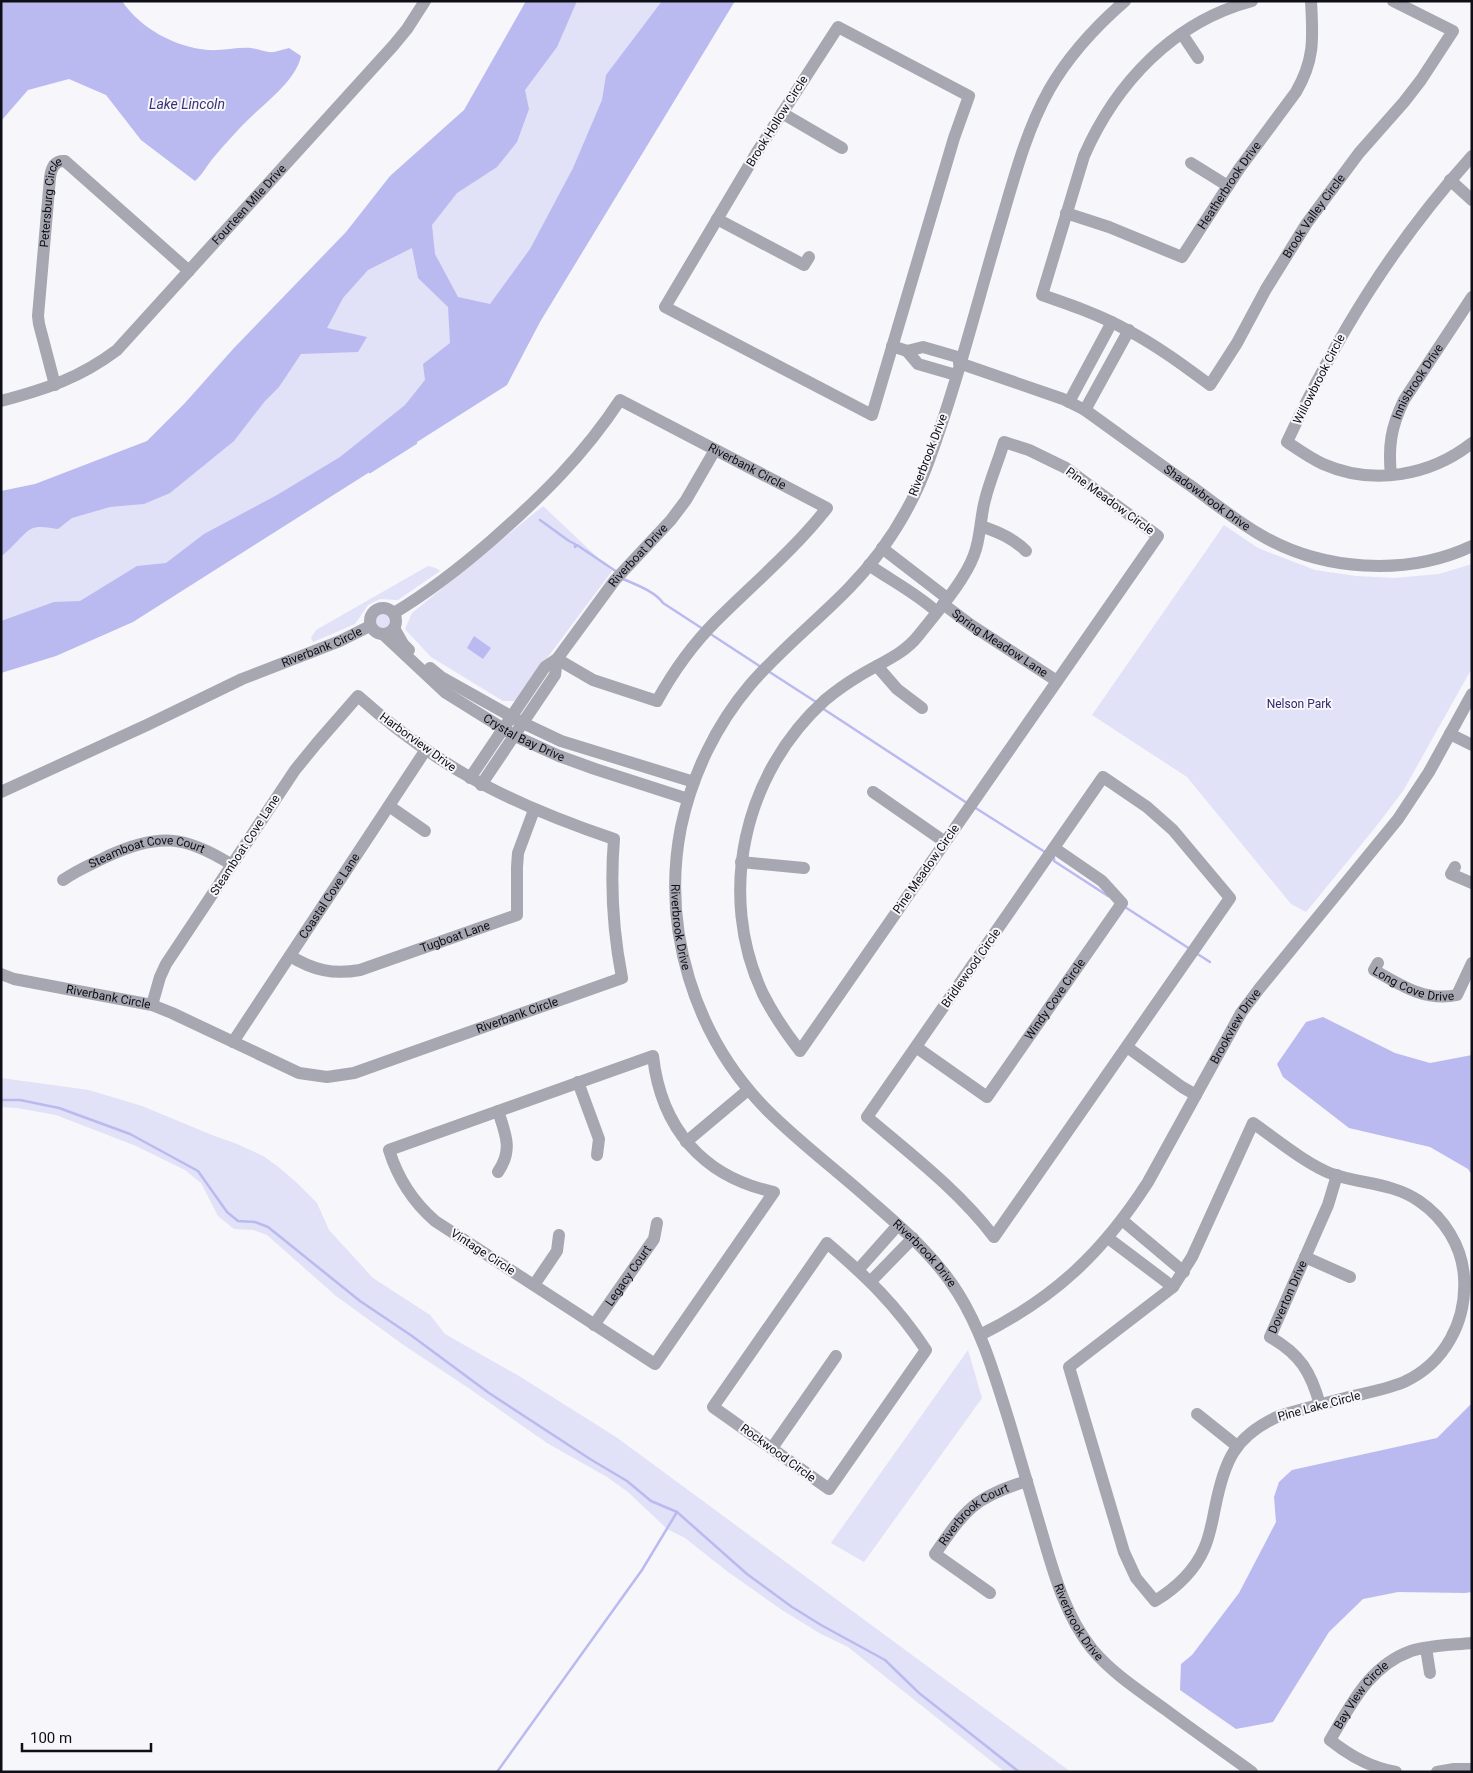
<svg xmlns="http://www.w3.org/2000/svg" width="1473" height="1773" font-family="Roboto,sans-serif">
  <rect width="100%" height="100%" fill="#f6f6fb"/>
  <!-- green -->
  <g fill="#e1e1f8">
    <path d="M572,1h112l-172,298 -98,115 -207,131 -206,92v-107l119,-31z"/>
    <path d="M543,506l69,65 -97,130h-12l-72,-44 -26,-28 7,-16z"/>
    <path d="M1224,525l34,23 57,22 41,6 38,2 45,-4 33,-10v104l-69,123 -29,38 -68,83 -15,-8 -104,-127 -95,-62z"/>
    <path d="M428,566l8,2 4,3 -42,29 -18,-1 -12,6 -13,19 -42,18 -2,-4 5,-8z"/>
    <circle cx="383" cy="620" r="11"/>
    <path d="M1,1078l88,12 53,16 70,29 25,9 26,12 13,9 20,17 21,21 12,27 44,48 57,37 15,19 74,42 97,61 455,335h-66l-157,-125 -27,-13 -39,-24 -54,-38 -43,-34 -18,-9 -39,-37 -21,-15 -60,-34 -80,-56 -62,-41 -69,-50 -69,-61 -14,-5 -19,-1 -16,-13 -17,-33 -16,-13 -49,-24 -80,-31 -39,-7 -16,-1z"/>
    <path d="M968,1350l14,48 -118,164 -33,-19z"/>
  </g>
  <!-- water -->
  <g fill="#babaf0">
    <path d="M1,1h121c19,28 53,46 86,49 14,1 29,-3 43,-2 7,1 16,5 23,4 5,-1 10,-3 15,-4l12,8c-4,22 -32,44 -48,59 -14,13 -27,28 -39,42 -7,8 -11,17 -19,24l-54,-41 -35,-45 -37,-16 -41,11 -27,31z"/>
    <path d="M526,1h51l-20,46 -32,43 4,19 -12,33 -20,25 -40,26 -25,32 3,29 23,43 32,7 40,-55 43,-81 29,-68 4,-25 56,-74h73l-195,321 -33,63 -374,237 -77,34 -55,17v-52l53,-19 26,-1 57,-35 29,-3 38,-29 73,-39 63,-38 65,-52 20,-25 -2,-16 27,-21 -2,-36 -30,-29 -6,-30 -44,22 -25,28 -16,30 40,9 -9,15 -57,2 -22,33 -14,14 -31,40 -64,52 -26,11 -34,3 -38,11 -14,11c-8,-1 -20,-4 -27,0 -7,3 -20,21 -30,27v-65l34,-7 112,-43 37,-37 50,-56 112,-116 44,-56 74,-66z"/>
    <path d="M474,636l17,12 -8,11 -16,-11z"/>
    <path d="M1323,1017l72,36 35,10 42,-8v120l-4,-6 -38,-22 -81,-19 -66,-51 -6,-13 29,-42z"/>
    <path d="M1472,1403v189l-7,1 -67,-1 -35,7 -34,33 -56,90 -37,7 -56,-39 1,-26 11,-9 47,-62 37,-71 -2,-25 5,-15 13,-12 145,-32z"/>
  </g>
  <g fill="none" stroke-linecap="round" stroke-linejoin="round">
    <!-- stream -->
    <g stroke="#babaf0" stroke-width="2.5">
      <path d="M370,472l46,-29"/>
      <path d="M540,520l29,21 6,3v3l2,-2 40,27"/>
      <path d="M621,578c13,6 34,13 42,25l40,26"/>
      <path d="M709,633l52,34"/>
      <path d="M768,671l48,31"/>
      <path d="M822,708l145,95"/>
      <path d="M974,807l71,45"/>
      <path d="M1052,857l2,1v3l54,35"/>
      <path d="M1125,907l65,42"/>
      <path d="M1196,953l14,9"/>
      <path d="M1,1100h19l39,8 71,26 68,37 29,41 11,9 17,1 13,5 92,74 52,35 77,57 101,66 37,22 24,20 26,11 70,62 45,33 29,18 64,35 34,33 100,79"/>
      <path d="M497,1772l145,-202 35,-58"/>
    </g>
    <!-- minor -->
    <g stroke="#a6a7b1" stroke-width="12">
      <path id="s1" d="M1125,1c-30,26 -56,54 -76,89 -24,43 -36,92 -50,139 -23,78 -43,158 -71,234 -17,46 -45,90 -79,125 -32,33 -69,62 -99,97 -34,40 -58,90 -69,142 -20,101 13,209 86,283 30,30 64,56 96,84 35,31 70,59 95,99 25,40 37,84 51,128 11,37 22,75 33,112 12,41 23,82 50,116 21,25 48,42 74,61 28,21 57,41 86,62"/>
      <path id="s2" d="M1252,1c-79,21 -136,82 -168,155l-42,139c29,10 58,20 85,35 29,15 56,35 83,55l27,-42 29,-54 41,-66 52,-70 45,-51 17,-22 32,-49 -60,-30"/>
      <path d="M838,27l131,69 -15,42 -82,277 -207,-108 92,-155z"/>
      <path d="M1182,34l16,24"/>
      <path d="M782,113l60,35"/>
      <path d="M1472,156c-79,88 -135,179 -185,286 12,8 23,16 36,22 50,22 107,12 149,-21"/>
      <path d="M1191,163l37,23"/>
      <path d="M1450,180l22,20"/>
      <path id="s3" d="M1066,213l43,14 73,30 57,-88 57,-77c19,-33 17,-54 15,-91"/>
      <path d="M717,219l87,46 5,-8"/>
      <path d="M892,346l15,5 16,-4 38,11"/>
      <path d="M907,351l11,13 38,11"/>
      <path id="s4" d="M959,363l104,36 22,11c35,25 70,51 106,76 22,16 44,34 68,48 62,37 147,43 213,12"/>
      <path id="s5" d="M55,385l-16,-61 -1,-8 12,-138c1,-9 4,-18 15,-17l124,110"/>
      <path id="s6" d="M1,401c45,-12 79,-23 116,-51l276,-304 14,-17 18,-28"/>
      <path d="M1069,402l43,-80"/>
      <path d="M1085,410l44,-80"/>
      <path d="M1004,442l25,8 37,18 92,68 -358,515c-14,-18 -27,-37 -37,-57 -47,-100 -19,-221 62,-294 11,-9 22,-17 34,-24 21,-13 44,-21 59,-40 18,-23 46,-54 56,-81 7,-18 6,-37 11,-55 5,-20 13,-38 19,-58z"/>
      <path id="s7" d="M1391,475c-3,-29 0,-48 13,-75l68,-103"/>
      <path d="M981,526c17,6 32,12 45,25"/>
      <path d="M882,548l65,50"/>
      <path d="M869,565c23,16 47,28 68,47"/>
      <path id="s8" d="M943,604l28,21 86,56"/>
      <circle cx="383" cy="621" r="13"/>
      <path id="s9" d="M394,613c35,-21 67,-46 98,-73 49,-43 92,-85 128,-140l207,108c-33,42 -73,75 -111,113 -23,23 -43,51 -59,80l-64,-21 -36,-21"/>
      <path d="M394,628l9,16 6,6"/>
      <path id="s10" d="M384,635l62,58 69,43 44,20 36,13 93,30"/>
      <path d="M877,666l20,23 25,19"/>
      <path d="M430,668l11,9 82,46 38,18 133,41"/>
      <path d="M1450,734l22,11"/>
      <path d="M1103,777l44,30 26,23 57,68 -236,339c-35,-46 -82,-82 -127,-120z"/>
      <path id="s11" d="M470,778l75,-111 12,-8 58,-79 56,-60 15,-20 29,-50"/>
      <path d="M481,785l74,-110 2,-16"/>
      <path id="s12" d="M1,792l146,-67 95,-46 98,-38 30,-15"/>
      <path d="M873,792l72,50"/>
      <path d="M389,806l36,25"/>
      <path d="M741,862l63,6"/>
      <path d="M1455,867l-4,7 21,9"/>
      <path id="s13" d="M63,880c14,-10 29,-16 45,-24 50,-23 77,-21 124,9"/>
      <path id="s14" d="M290,956c23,14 43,19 70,14l157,-55v-48l1,-14 16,-43"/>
      <path id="s15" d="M1378,963l-4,7c26,15 52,32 83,25l15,-32"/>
      <path id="s16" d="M1,974l13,5 138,26 20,8 127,60 28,4 27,-4 268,-95c-9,-47 -12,-91 -8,-139 -101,-34 -176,-71 -256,-143l-41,47 -22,27 -129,194 -6,13 -8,28"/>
      <path id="s17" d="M233,1042l192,-291"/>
      <path id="s18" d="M916,1047l71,50 135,-194 -20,-22 -48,-33"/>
      <path d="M1127,1047l55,40 14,8"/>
      <path d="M653,1056c8,72 50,121 121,136l-119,172 -220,-143c-23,-20 -37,-42 -46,-71z"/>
      <path d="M578,1082l21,57 -2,16"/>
      <path d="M1253,1123c23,16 53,41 79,51 29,10 61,9 87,27 25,17 43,45 45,76 3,44 -19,86 -60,105 -17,7 -37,11 -55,15 -23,6 -47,12 -70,19 -45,20 -55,46 -64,92 -3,14 -5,28 -11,41 -10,23 -28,39 -49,52l-19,-23 -12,-26 -55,-185 104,-80 19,-30z"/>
      <path d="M686,1142l62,-52"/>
      <path d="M498,1172c15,-22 8,-37 0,-61"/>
      <path d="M1122,1220l62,52"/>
      <path d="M1108,1238l65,49"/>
      <path d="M827,1243c41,35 69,62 99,107l-97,139 -116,-82z"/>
      <path d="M1305,1257l45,20"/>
      <path d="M858,1270l40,-45"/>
      <path d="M871,1281l42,-43"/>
      <path d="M534,1285l23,-34 2,-16"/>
      <path id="s19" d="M594,1325l60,-86 3,-16"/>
      <path id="s20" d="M980,1335c75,-37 123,-83 168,-153l93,-169 18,-24 139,-170 31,-47 43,-78"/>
      <path id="s21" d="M1320,1405c-9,-33 -20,-51 -50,-68l58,-132 9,-30"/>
      <path d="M1197,1414l40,32"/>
      <path d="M772,1448l64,-92"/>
      <path id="s22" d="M990,1593l-55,-39c31,-45 38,-56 92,-73"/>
      <path d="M1426,1648l4,25"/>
      <path id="s23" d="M1396,1772c-25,-4 -46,-16 -66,-32 21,-35 39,-74 81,-89 19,-6 41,-6 61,-8"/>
      <path d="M1437,1772l17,-3h18"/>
    </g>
  </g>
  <g text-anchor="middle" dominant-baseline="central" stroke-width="4" stroke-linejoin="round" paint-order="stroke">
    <!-- street labels -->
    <g font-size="12" fill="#0e0e16" stroke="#f6f6fb">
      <text transform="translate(777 121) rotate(-58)">Brook Hollow Circle</text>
      <text stroke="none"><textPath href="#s3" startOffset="210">Heatherbrook Drive</textPath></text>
      <text stroke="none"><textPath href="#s6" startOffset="324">Fourteen Mile Drive</textPath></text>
      <text stroke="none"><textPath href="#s5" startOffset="186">Petersburg Circle</textPath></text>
      <text stroke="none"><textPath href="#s2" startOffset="772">Brook Valley Circle</textPath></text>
      <text transform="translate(1319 379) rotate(-63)">Willowbrook Circle</text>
      <text stroke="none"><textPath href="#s7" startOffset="100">Innisbrook Drive</textPath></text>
      <text transform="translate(928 455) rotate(-69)">Riverbrook Drive</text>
      <text stroke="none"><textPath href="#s9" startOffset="456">Riverbank Circle</textPath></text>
      <text stroke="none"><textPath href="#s4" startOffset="285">Shadowbrook Drive</textPath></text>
      <text transform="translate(1110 501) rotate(36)">Pine Meadow Circle</text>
      <text stroke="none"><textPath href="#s11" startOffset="280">Riverboat Drive</textPath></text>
      <text stroke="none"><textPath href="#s8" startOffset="69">Spring Meadow Lane</textPath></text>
      <text stroke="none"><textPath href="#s12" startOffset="352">Riverbank Circle</textPath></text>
      <text stroke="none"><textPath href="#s10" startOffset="175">Crystal Bay Drive</textPath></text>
      <text transform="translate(418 742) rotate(36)">Harborview Drive</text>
      <text transform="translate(245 845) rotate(-57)">Steamboat Cove Lane</text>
      <text stroke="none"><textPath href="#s13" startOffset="91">Steamboat Cove Court</textPath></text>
      <text transform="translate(926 869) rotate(-55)">Pine Meadow Circle</text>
      <text stroke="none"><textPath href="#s17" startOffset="175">Coastal Cove Lane</textPath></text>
      <text stroke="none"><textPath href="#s1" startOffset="1058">Riverbrook Drive</textPath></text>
      <text stroke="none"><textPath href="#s14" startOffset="174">Tugboat Lane</textPath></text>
      <text transform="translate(971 968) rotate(-55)">Bridlewood Circle</text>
      <text stroke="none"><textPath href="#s15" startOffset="51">Long Cove Drive</textPath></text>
      <text stroke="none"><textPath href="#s16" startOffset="110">Riverbank Circle</textPath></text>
      <text stroke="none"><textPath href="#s18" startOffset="206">Windy Cove Circle</textPath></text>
      <text stroke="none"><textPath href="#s16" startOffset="545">Riverbank Circle</textPath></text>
      <text stroke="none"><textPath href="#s20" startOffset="409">Brookview Drive</textPath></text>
      <text transform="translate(483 1252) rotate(33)">Vintage Circle</text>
      <text stroke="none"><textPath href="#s1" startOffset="1478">Riverbrook Drive</textPath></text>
      <text stroke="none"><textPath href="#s19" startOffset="60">Legacy Court</textPath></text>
      <text stroke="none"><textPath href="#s21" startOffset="131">Doverton Drive</textPath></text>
      <text transform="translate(1319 1406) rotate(-15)">Pine Lake Circle</text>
      <text transform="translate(778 1453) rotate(36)">Rockwood Circle</text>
      <text stroke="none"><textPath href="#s22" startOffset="124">Riverbrook Court</textPath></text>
      <text stroke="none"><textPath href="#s1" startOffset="1882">Riverbrook Drive</textPath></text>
      <text stroke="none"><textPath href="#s23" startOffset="129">Bay View Circle</textPath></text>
    </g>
    <!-- park labels -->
    <g font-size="12" fill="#322a69" stroke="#f6f6fb">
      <text x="1299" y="704">Nelson Park</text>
    </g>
    <!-- water labels -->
    <g font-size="14" font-style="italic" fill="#3a3373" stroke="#f6f6fb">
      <text x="187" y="104">Lake Lincoln</text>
    </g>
  </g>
  <!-- border -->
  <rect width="1473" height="1773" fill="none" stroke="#0e0e16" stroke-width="5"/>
  <!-- scale -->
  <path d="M22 1743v8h129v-8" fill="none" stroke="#0e0e16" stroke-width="2.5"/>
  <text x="30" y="1743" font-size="15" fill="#0e0e16" stroke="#f6f6fb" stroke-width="4" paint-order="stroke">100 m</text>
</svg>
